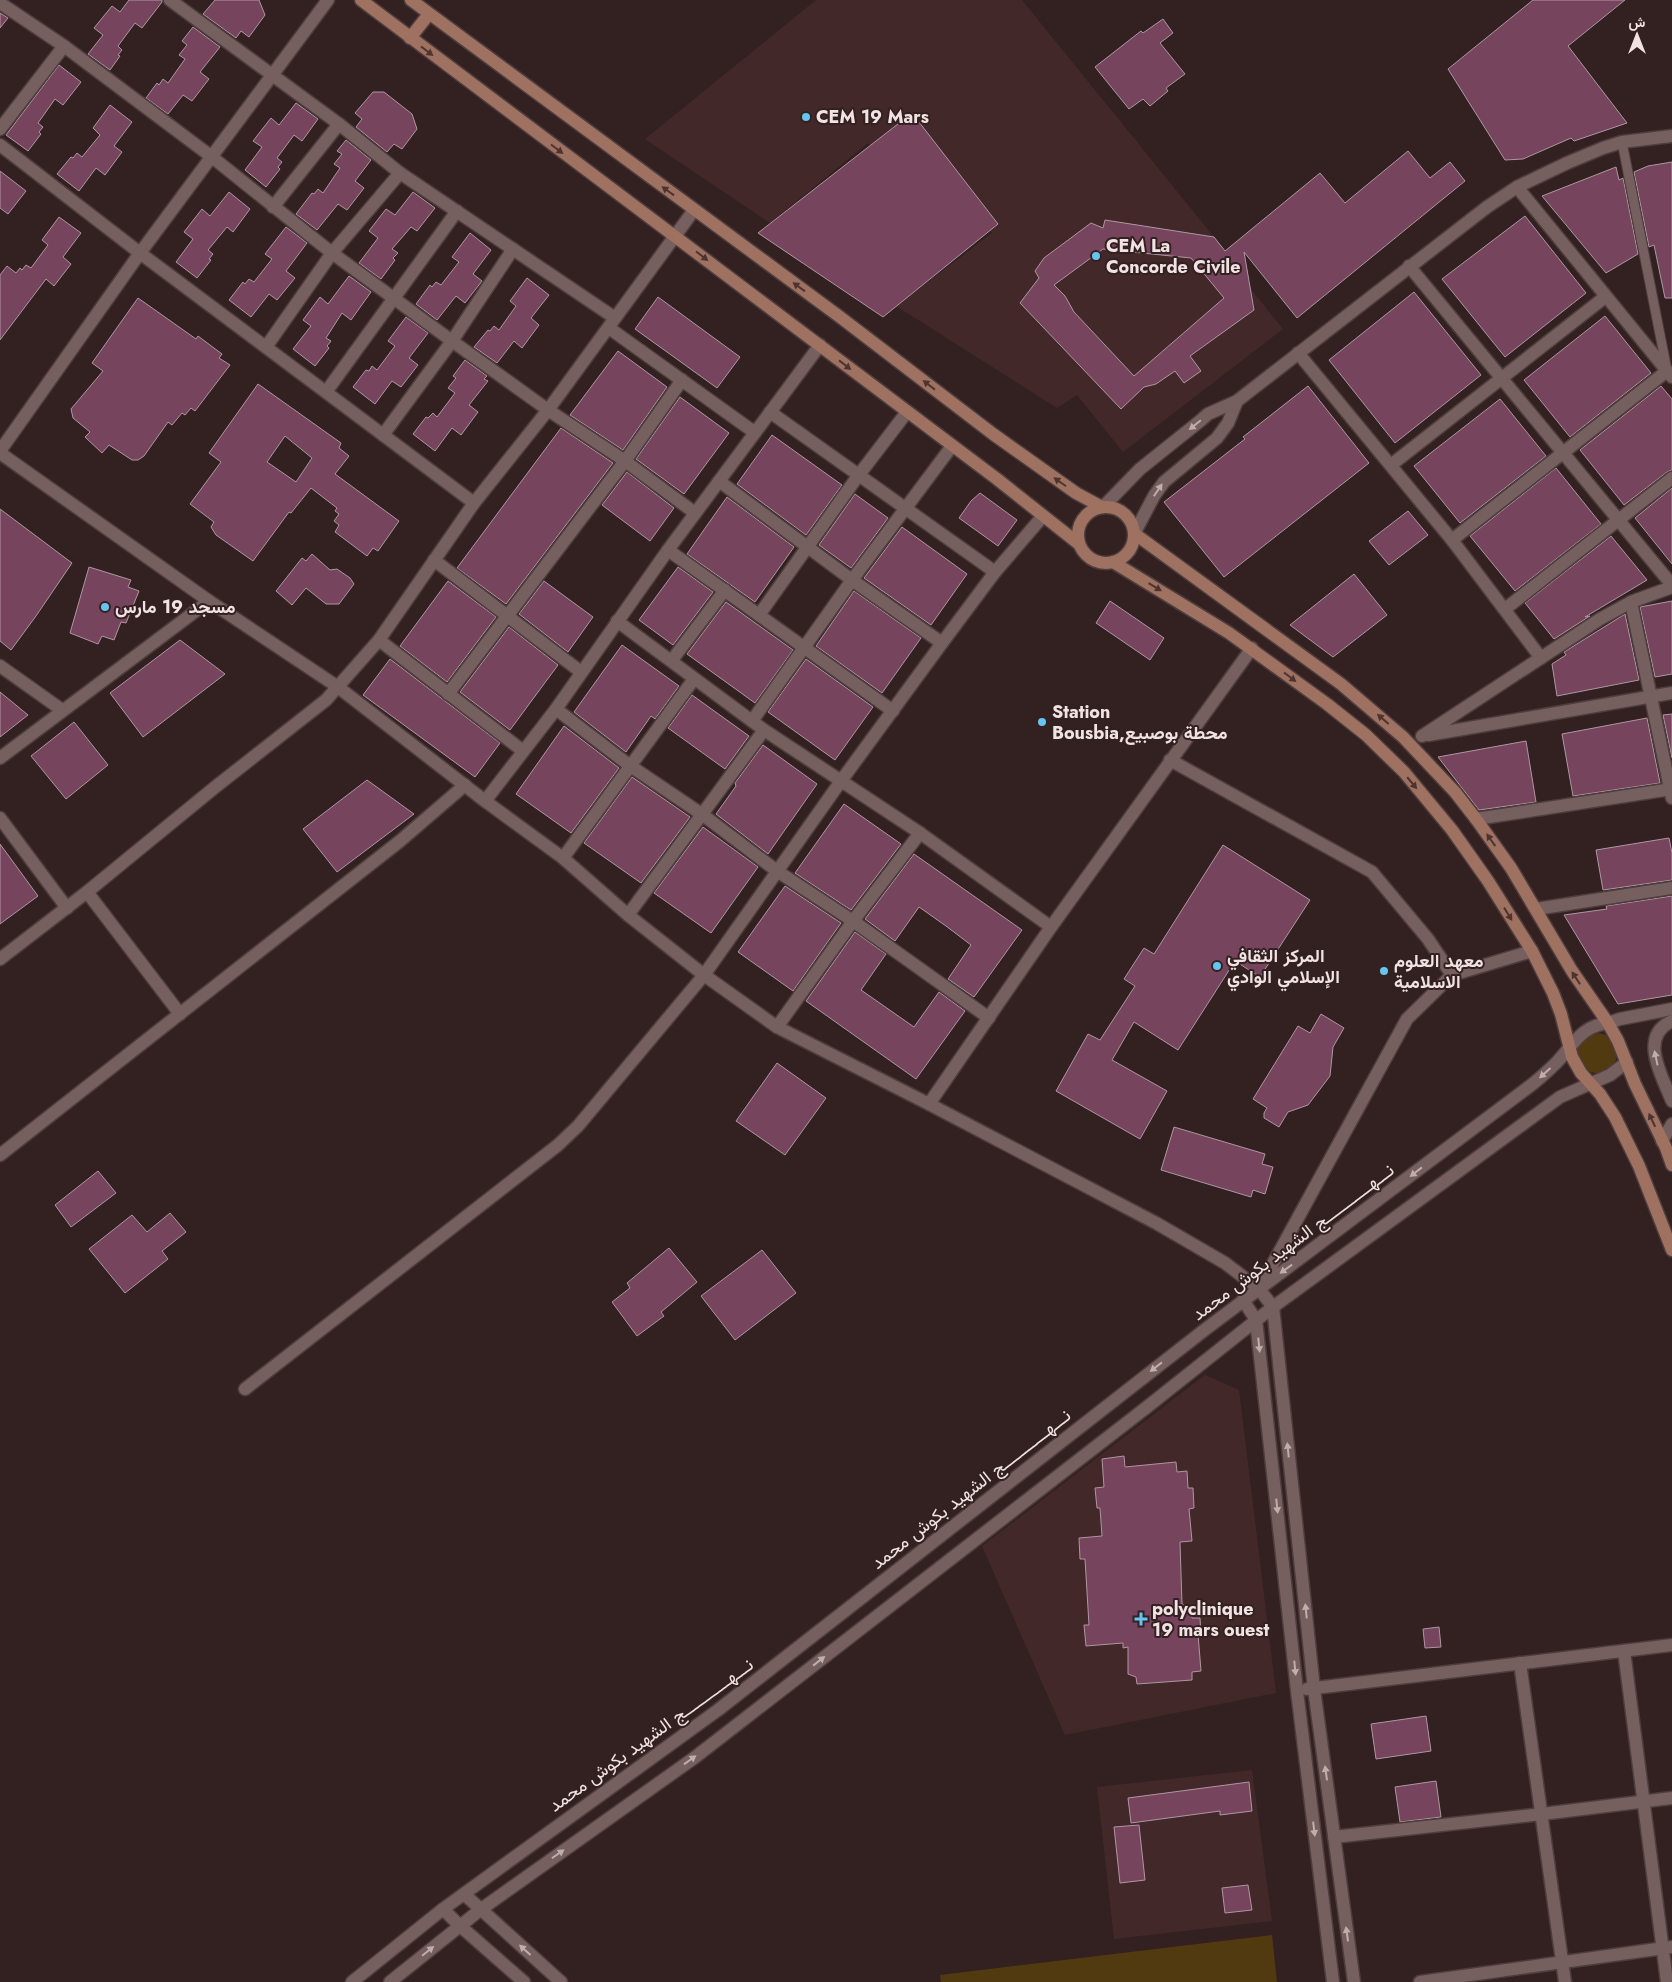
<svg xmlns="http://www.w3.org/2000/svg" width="1672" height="1982" font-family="Jost,Vazirmatn,sans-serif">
  <rect width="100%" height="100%" fill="#332020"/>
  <!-- built -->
  <g fill="#432829">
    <path d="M816,0h206l226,279 2,9 33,41 -160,123 -46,-57 -20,13 -161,-102 96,-73 -62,-79 -32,23 -30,-34 -98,80 -125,-84z"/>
    <path d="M1205,1375l34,15 37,303 -211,42 -83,-189z"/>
    <path d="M1252,1770l20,151 -158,18 -17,-152z"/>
  </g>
  <!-- green -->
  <g fill="#513a0f">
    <circle cx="1597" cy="1053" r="20"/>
    <path d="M1272,1935l5,47h-336l-1,-7z"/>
  </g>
  <!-- building -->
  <g fill="#76455d" stroke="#ad97a1" fill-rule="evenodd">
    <path d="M129,0h33v2l-20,26 -7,-5 -17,23 4,4 -4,5 2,1 -10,14 -22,-16 15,-19 -9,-7 18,-22 8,6z"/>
    <path d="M215,0h44l6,15 -16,22 -8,-6 -5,7 -33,-24z"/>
    <path d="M1533,0h92l-57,46 59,77 -53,18 -3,-3 -48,21 -18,1 -57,-91z"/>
    <path d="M0,13l8,5 -8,10z"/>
    <path d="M1163,19l10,14 -13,10 25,31 -19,14 2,3 -18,15 -7,-7 -14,10 -34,-42 46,-36 2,2z"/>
    <path d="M193,27l27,20 -20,25 9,7 -17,22 -9,-6 -15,19 -22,-16 11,-15 2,2 4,-6 5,4 17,-24 -6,-4 8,-10 -5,-4z"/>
    <path d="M59,65l22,17 -18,23 -8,-6 -17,24 5,4 -4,5 2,2 -13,17 -22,-16z"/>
    <path d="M373,92h11l28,22 5,15 -15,20 -8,-5 -7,8 -31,-25 6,-8 -7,-6z"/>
    <path d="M296,103l22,16 -16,22 -8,-6 -17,23 5,4 -4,5 2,2 -14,18 -21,-17 17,-23 -9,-6 18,-23 8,7z"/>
    <path d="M110,105l22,17 -18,24 8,6 -17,23 -9,-7 -17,23 -22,-17 14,-17 2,1 4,-5 5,4 18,-22 -7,-7z"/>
    <path d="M912,113l86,111 -115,93 -125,-84z"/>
    <path d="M346,140l25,20 -16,21 9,7 -17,22 -9,-6 -21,26 -21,-16 16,-21 2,1 4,-5 5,4 17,-25 -6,-4 8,-10 -5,-3z"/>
    <path d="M1408,151l22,27 20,-16 15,19 -168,137 -53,-66 10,58 -64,46 11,15 -17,12 -9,-12 -19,13 -12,3 -23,22 -101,-106 19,-25 -4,-7 9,-13 47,-35 12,5 2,-8 109,17 11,14 95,-78 25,30zM1103,249l88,9 33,40 -90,78 -60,-64 -9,-16 -11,-11z"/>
    <path d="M1672,162v136h-7l-11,-53 -5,2 -15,-75 14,-6z"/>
    <path d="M1616,167l3,13 4,-2 15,76 -32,19 -64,-77z"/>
    <path d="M0,171l26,20 -18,23 -8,-6z"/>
    <path d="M229,192l21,17 -17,23 -6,-5 -19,23 5,4 -4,5 2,1 -14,18 -21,-16 17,-23 -9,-7 18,-23 8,7z"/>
    <path d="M413,192l22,16 -18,23 -6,-4 -19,22 6,4 -5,5 2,2 -14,19 -22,-16 19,-25 -9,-7 17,-22 9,6z"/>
    <path d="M1525,216l61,77 -81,64 -63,-78z"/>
    <path d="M59,217l22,16 -18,24 8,7 -17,22 -8,-7 -46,61v-65l7,-9 9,7 4,-5 2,2 4,-5 5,3 17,-23 -6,-5z"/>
    <path d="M286,227l21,16 -21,28 9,7 -18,22 -8,-6 -18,23 -22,-17 14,-18 2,2 4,-5 5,3 18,-23 -7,-5z"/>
    <path d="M470,233l21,17 -18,24 9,7 -17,22 -9,-7 -19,24 -21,-16 14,-19 2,2 4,-5 5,3 18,-23 -7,-5z"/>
    <path d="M349,276l22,16 -20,28 -9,-7 -16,25 5,3 -4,5 2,2 -14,18 -22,-17 18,-23 -8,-6 17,-23 8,7z"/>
    <path d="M527,278l22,17 -18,23 8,7 -17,23 -8,-7 -17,22 -23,-16 14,-17 2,1 4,-5 5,4 17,-24 -6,-5z"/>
    <path d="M1414,292l67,83 -86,68 -66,-83z"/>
    <path d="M658,297l82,60 -23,31 -82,-59z"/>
    <path d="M138,298l58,41 2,-3 24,18 -3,4 11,7 -35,46 -4,-3 -6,7 -3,-2 -10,12 -4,-3 -24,34 -6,4h-6l-23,-15 -7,8 -17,-16 5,-5 -17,-14 -2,-9 32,-38 -11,-8z"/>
    <path d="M1605,316l46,57 -81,64 -46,-57z"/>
    <path d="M406,317l22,16 -19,25 9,7 -17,22 -9,-6 -17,23 -22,-17 13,-17 3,1 3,-5 5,4 18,-24 -7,-5z"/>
    <path d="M618,351l49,36 -44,63 -53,-35z"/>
    <path d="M465,360l22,16 -3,3 4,2 -19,24 9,7 -17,23 -9,-7 -17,23 -22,-17 13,-17 2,1 5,-5 4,4 18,-24 -7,-5 8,-10 -3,-2z"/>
    <path d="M258,384l83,59 -2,5 10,8 -14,18 64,47 -21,30 -5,-3 -6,8 -32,-24 4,-7 -5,-4 5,-7 -4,-3 2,-3 -26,-20 -20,25 -2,-1 -36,49 -37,-26 -5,-8 3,-5 -24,-18 31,-42 -12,-9zM285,436l27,22 -16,24 -29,-20z"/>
    <path d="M1308,386l61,77 -145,114 -60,-75 81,-63 -2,-2z"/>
    <path d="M1661,386l11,13v71l-5,2 -43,33 -44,-55z"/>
    <path d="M680,397l49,36 -45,61 -48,-35z"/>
    <path d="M1500,399l46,57 -86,67 -46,-57z"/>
    <path d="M561,428l52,35 -107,141 -49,-36z"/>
    <path d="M772,435l70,50 -36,50 -69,-51z"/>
    <path d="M1556,468l45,56 -86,67 -45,-55z"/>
    <path d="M627,472l47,36 -24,33 -48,-36z"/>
    <path d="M1672,488v76l-37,-46z"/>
    <path d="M980,493l37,27 -19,26 -39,-28 12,-17z"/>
    <path d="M855,494l33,24 -37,50 -32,-23z"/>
    <path d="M727,497l67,50 -39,55 -68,-48z"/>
    <path d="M0,509l72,54 -36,53 -25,34 -11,-9z"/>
    <path d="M1408,511l20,24 -39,30 -20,-24z"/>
    <path d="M902,527l65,47 -36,51 -67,-47z"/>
    <path d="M1611,536l36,44 -62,37 5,-1 -36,23 -29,-36z"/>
    <path d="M312,554l18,16 7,-1 13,9 4,6 -15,20h-13l-20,-16 -14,17 -16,-14 26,-33 4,3z"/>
    <path d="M89,567l42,13 -3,7 11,4 -13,32 -5,-1 -7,18 -12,-4 -4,8 -28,-11z"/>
    <path d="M678,567l35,25 -40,53 -34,-25z"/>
    <path d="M1354,574l33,41 -54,42 -43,-32z"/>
    <path d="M448,581l48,36 -49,65 -47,-36z"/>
    <path d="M544,581l49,36 -25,35 -49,-38z"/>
    <path d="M854,591l67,47 -39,55 -66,-47z"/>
    <path d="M1110,601l54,37 -14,22 -54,-37z"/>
    <path d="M1672,601v73l-17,3 -15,-70z"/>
    <path d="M726,602l67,48 -38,53 -68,-49z"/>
    <path d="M1625,614l14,66 -82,16 -5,-32 14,-9 -2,-3z"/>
    <path d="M509,627l49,38 -48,65 -50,-38z"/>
    <path d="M180,640l45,34 -82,63 -33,-44z"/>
    <path d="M622,645l57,41 -24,33 -4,-3 -25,36 -52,-40z"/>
    <path d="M390,659l110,84 -25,34 -112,-82z"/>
    <path d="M806,659l67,48 -38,53 -67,-48z"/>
    <path d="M0,692l28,23 -28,22z"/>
    <path d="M692,695l57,41 -24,33 -57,-41z"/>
    <path d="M1672,714v44l-9,-43z"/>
    <path d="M1647,718l13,65 -87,13 -11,-62z"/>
    <path d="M74,722l34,43 -42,34 -35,-43z"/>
    <path d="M564,726l55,42 -48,65 -55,-39z"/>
    <path d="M1526,741l10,61 -57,8 -41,-53z"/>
    <path d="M763,745l54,39 -49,70 -52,-40 20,-28 -1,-3z"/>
    <path d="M632,777l58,40 -49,66 -57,-40z"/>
    <path d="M367,780l47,34 -77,58 -34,-43z"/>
    <path d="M844,804l57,40 -50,66 -56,-37z"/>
    <path d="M703,827l55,40 -47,66 -57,-40z"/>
    <path d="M1669,838l3,15v27l-69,10 -7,-40z"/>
    <path d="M0,844l38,52 -38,28z"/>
    <path d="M1223,845l87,55 -50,77 -25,-16 -57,89 -44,-28 -22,38 55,31 -27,48 -84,-48 32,-57 12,6 35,-54 -11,-7 20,-31 10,6z"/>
    <path d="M914,854l108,76 -48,67 -26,-18 23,-34 -25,-19 -27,-19 -24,34 -30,-22z"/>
    <path d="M785,886l56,37 -48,68 -55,-39z"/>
    <path d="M1672,896v99l-54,9 -54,-89 43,-6 -1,-3z"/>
    <path d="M855,932l31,22 -25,36 53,37 25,-35 26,19 -49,68 -110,-78z"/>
    <path d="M1321,1014l23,14 -11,19 -3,29 -22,29 -20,7 -9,15 -15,-9v-5l3,-5 -14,-9 45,-73 12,7z"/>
    <path d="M777,1063l49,35 -41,57 -49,-34z"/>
    <path d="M1174,1127l91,27 -3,10 11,3 -8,27 -12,-4 -2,7 -90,-27z"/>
    <path d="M98,1171l18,22 -45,34 -16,-22z"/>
    <path d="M170,1213l16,19 -24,19 6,8 -43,34 -36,-44 43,-34 15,17z"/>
    <path d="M669,1248l28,34 -36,30 3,4 -27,20 -25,-34 18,-14 -3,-5z"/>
    <path d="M762,1250l34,43 -61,47 -34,-44z"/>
    <path d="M1124,1456l1,11 51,-5 1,10 10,-1 1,17h5l1,20 -5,1 3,32 -12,1 2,62 9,5 1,9h8l1,16h-3l3,37 -9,1v8l-55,4 -1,-7 -8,-3v-27l-5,1v-5l-37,3 -2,-21h5l-4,-66h-5l-1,-21 23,-2 -2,-28h-3l-2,-20 9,-1 -2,-28z"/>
    <path d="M1439,1627l2,20 -16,1 -2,-19z"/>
    <path d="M1426,1716l5,35 -55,8 -5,-35z"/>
    <path d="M1436,1781l5,36 -41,5 -5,-35z"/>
    <path d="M1249,1782l3,29 -32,4v-4l-89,12 -3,-25z"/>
    <path d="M1139,1825l6,55 -25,3 -6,-56z"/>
    <path d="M1248,1885l4,25 -27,3 -3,-25z"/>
  </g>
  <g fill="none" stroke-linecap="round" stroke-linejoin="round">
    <!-- service casing -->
    <g stroke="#4e3d3d" stroke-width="11">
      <path id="service" d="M1622,142l45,228"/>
    </g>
    <!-- minor casing -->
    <g stroke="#4e3d3d" stroke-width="15">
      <g id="minor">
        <path d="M170,0l169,124 61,49 215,145"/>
        <path d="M0,3l64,43 148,111 120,96 120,88 96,69 77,51 70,52"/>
        <path d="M0,129l64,-83"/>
        <path d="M0,145l140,108 334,250"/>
        <path d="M1517,187l155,190"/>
        <path d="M273,207l66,-83"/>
        <path d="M1409,266l263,319"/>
        <path d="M609,328l145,104"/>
        <path d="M266,347l66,-94 68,-80"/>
        <path d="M1298,353l154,187 89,118"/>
        <path d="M326,392l131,-181"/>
        <path d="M770,412l225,160"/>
        <path d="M383,435l69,-94 61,-92"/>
        <path d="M0,451l140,-198 188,-253"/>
        <path d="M0,453l209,148 129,86 147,114 78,57 65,57 76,60 73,52 152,77 122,-177 201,-279"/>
        <path d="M1391,465l214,-168"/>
        <path d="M719,481l133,99 90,63"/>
        <path d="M1452,540l215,-169"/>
        <path d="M668,550l225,161"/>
        <path d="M434,560l147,112"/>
        <path d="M1631,602l41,196"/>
        <path d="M1505,609l167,-131"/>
        <path d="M759,615l99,-139 49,-64"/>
        <path d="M617,621l147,109 156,103 131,94"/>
        <path d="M379,640l144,111"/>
        <path d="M672,660l53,-70"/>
        <path d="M0,666l62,44"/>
        <path d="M448,694l177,-233 57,-81"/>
        <path d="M556,709l73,56 74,50 74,56 76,50 136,97"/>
        <path d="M752,721l100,-141 100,-134"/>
        <path d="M1428,735l244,-42"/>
        <path d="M1422,736l178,-117 31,-17 41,-15"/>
        <path d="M0,758l209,-157"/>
        <path d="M1170,760l202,112 56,67 24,36"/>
        <path d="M485,801l71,-92 112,-159 152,-205"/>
        <path d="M0,818l67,90"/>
        <path d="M1476,819l196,-30"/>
        <path d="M563,858l131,-179"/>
        <path d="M87,892l93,122"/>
        <path d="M1536,909l136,-21"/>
        <path d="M628,915l136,-185"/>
        <path d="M0,959l87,-67 127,-104 112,-88 53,-60 95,-137 74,-93 146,-200"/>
        <path d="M1672,1021c-34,15 -10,55 0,80"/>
        <path d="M1608,1023l12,-4 52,-10"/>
        <path d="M777,1027l76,-106 67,-88"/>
        <path d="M929,1104l227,119 69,40 34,26 14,18 41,382 40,293"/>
        <path d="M1662,1141l10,-17"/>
        <path d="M0,1155l400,-314 65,-56"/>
        <path d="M1259,1289l148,-270 45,-44 80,-24"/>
        <path d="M1243,1300l13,20 41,371 36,291"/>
        <path d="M245,1389l313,-244 20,-19 126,-151 137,-194 101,-138 53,-71 48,-56"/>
        <path d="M1624,1651l43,331"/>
        <path d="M1520,1663l45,319"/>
        <path d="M1307,1689l365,-44"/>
        <path d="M1334,1837l208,-23 130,-16"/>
        <path d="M464,1894l97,88"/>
        <path d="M443,1909l16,16 65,57"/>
        <path d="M1420,1982l252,-35"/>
      </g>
    </g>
    <!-- tertiary casing -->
    <g stroke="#4e3d3d" stroke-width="15">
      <g id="tertiary">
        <path d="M1104,506l36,-37 60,-48 8,-7 29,-13 250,-194 30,-20 50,-24 36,-15 19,-6 50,-6"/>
        <path d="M1135,532l19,-36 10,-14 53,-44 11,-15 9,-22"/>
        <path d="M352,1982l91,-73 275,-199 489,-382 319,-239c11,-8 21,-17 31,-27 17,-18 24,-36 51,-39"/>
        <path d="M390,1982l90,-72 214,-152 453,-351 126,-100 287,-210 50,-22 17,-13"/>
      </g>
    </g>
    <!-- secondary casing -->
    <g stroke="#4e3d3d" stroke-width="15">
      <g id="secondary">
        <path d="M361,0l636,479 82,65"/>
        <path d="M411,0l429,317 153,117 83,59 26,14"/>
        <path d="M410,38l19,-24"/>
        <circle cx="1106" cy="535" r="28"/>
        <path d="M1135,534l206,150 62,53 52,55 21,27 35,49 61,103 36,52 10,18 17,43 31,64 6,17"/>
        <path d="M1113,562l116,71 98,71 39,31 38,37 48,58 36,51 44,70 21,42 8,21 11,43 9,16 19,21 15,23 24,49 33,84"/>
      </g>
    </g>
    <!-- service -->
    <use href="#service" stroke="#765f5f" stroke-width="9"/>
    <!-- minor -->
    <use href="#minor" stroke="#765f5f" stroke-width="12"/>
    <!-- tertiary -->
    <use href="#tertiary" stroke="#765f5f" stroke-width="12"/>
    <!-- secondary -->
    <use href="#secondary" stroke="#9e7160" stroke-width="12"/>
  </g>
  <!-- one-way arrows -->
  <defs><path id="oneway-solid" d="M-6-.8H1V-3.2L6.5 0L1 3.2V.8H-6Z" transform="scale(1.25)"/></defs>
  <g fill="#4e3430">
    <use href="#oneway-solid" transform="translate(427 51) rotate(37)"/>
    <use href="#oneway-solid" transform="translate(557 149) rotate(37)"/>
    <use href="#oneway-solid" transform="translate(668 191) rotate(-144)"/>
    <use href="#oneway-solid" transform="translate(702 256) rotate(37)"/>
    <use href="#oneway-solid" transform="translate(799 287) rotate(-144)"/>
    <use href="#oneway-solid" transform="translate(845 365) rotate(38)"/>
    <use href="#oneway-solid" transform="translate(929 385) rotate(-142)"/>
    <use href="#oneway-solid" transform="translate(1060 482) rotate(-145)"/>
    <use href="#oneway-solid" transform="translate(1155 587) rotate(31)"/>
    <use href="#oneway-solid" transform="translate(1290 677) rotate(37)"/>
    <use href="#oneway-solid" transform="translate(1383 719) rotate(-139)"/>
    <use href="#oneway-solid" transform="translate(1412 783) rotate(50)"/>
    <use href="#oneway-solid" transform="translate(1491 840) rotate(-125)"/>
    <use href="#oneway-solid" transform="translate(1508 914) rotate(58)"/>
    <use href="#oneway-solid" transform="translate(1576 978) rotate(-123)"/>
    <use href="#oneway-solid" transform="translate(1652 1120) rotate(-115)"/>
  </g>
  <g fill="#c0aeae">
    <use href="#oneway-solid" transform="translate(1195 425) rotate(141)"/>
    <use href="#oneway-solid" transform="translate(1158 490) rotate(-56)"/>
    <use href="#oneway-solid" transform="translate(1656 1058) rotate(-102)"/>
    <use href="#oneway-solid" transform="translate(1545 1073) rotate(138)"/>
    <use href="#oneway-solid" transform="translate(1416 1172) rotate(142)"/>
    <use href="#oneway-solid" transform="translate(1286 1269) rotate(144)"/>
    <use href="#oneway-solid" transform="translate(1259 1345) rotate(84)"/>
    <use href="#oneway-solid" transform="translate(1156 1367) rotate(142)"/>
    <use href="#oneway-solid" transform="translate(1288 1450) rotate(-96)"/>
    <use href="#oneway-solid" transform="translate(1277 1506) rotate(84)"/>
    <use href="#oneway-solid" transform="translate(1306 1611) rotate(-96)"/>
    <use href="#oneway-solid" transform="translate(819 1661) rotate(-38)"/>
    <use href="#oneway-solid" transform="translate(1295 1668) rotate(84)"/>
    <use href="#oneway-solid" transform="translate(690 1760) rotate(-36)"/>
    <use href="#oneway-solid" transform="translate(1326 1773) rotate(-98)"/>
    <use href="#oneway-solid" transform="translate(1314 1829) rotate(83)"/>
    <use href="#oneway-solid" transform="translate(558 1854) rotate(-35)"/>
    <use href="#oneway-solid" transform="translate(1347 1934) rotate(-98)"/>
    <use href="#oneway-solid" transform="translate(525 1950) rotate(-138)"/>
    <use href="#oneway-solid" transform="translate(428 1951) rotate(-39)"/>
  </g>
  <!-- markers -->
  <g fill="#66c4ef" stroke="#332020" stroke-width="2">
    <circle cx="806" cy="117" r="5"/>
    <circle cx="1096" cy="256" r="5"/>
    <circle cx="105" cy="607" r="5"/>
    <circle cx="1042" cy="722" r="5"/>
    <circle cx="1217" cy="966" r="5"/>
    <circle cx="1384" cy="971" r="5"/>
    <path d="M1138.5 1611.5h5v5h5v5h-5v5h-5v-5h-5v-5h5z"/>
  </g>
  <g text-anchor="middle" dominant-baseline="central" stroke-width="4" stroke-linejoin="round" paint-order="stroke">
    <!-- poi labels -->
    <g font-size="18" font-weight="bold" fill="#f1e3e3" stroke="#332020" text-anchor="start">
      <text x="816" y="117">CEM 19 Mars</text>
      <text x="1106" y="246">CEM La<tspan x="1106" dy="21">Concorde Civile</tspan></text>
      <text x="115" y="607">مسجد 19 مارس</text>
      <text x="1052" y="712">Station<tspan x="1052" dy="21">Bousbia,محطة بوصبيع</tspan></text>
      <text x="1227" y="956">المركز الثقافي<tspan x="1227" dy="21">الإسلامي الوادي</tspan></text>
      <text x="1394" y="961">معهد العلوم<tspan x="1394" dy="21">الاسلامية</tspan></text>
      <text x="1152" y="1609">polyclinique<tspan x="1152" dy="21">19 mars ouest</tspan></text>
    </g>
    <!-- street labels -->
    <g font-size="18" fill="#f1e3e3" stroke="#332020">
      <text transform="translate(1293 1242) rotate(-37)">نـــهـــــــــــج الشهيد بكوش محمد</text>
      <text transform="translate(971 1489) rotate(-38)">نـــهـــــــــــج الشهيد بكوش محمد</text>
      <text transform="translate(651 1735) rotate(-36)">نـــهـــــــــــج الشهيد بكوش محمد</text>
    </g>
  </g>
  <!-- north arrow -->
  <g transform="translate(1637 35)" stroke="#332020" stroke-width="4" paint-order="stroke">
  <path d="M0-4L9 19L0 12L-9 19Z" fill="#f1e3e3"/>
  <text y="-8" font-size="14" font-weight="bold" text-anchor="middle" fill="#f1e3e3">ش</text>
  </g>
</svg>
